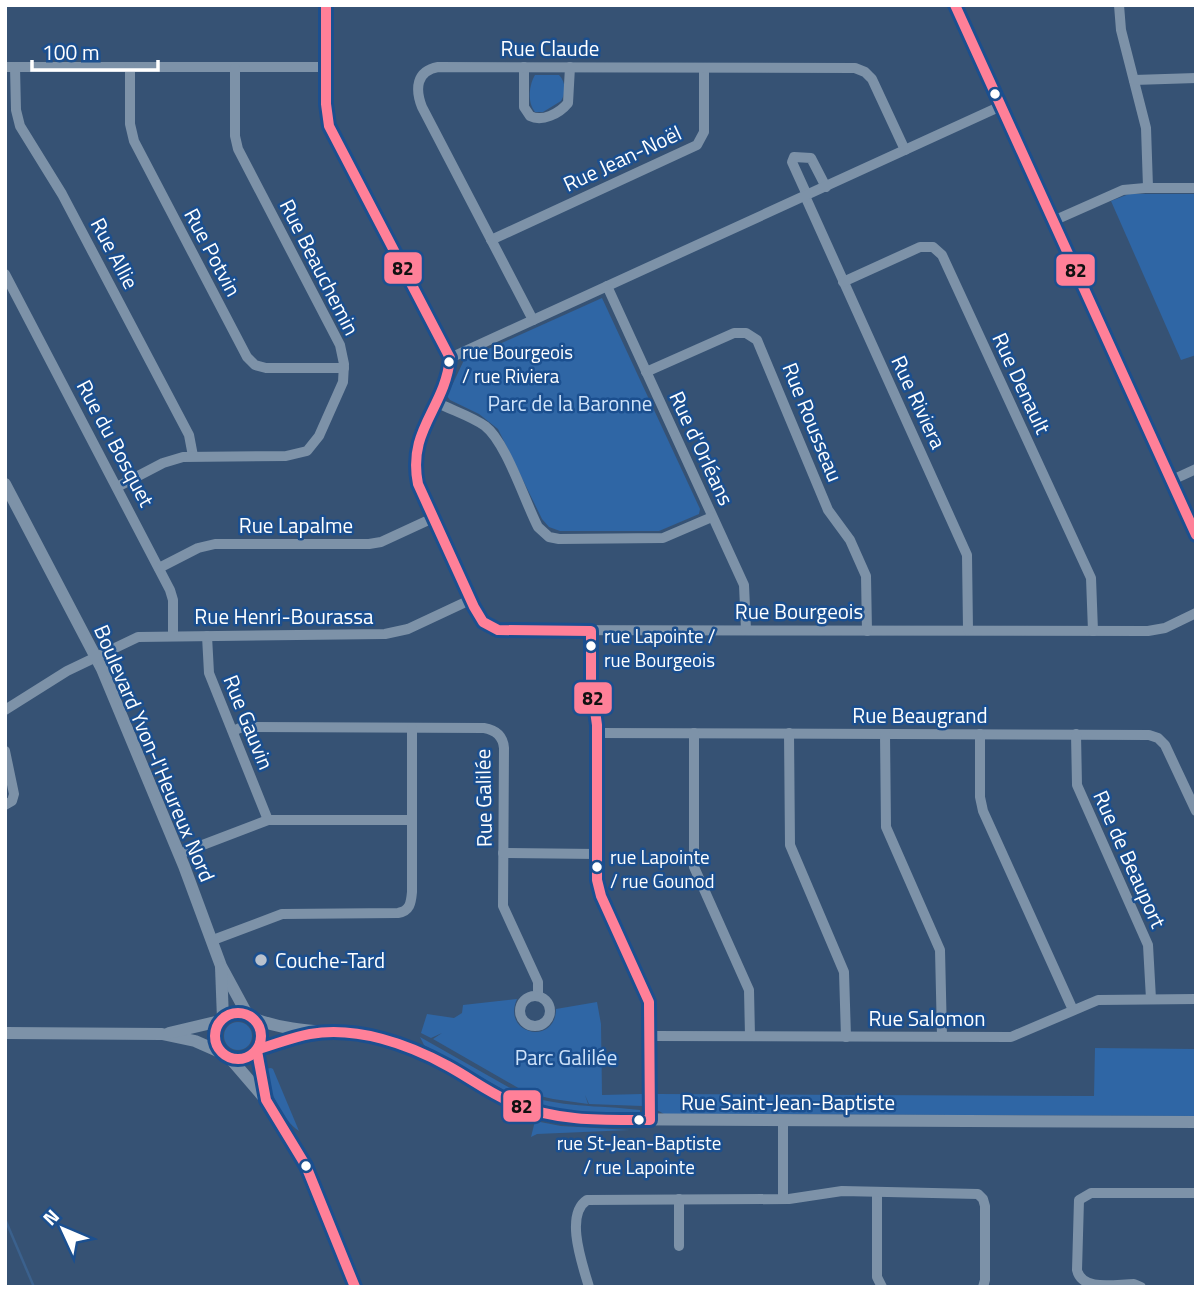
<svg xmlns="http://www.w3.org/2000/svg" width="1201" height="1292" font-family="'Titillium Web',sans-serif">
  <rect width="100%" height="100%" fill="#365274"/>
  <!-- green -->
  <g fill="#2f66a5">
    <path d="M535,75h24c7,7 7,18 2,26l-18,11h-8c-8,-10 -6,-27 0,-37z"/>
    <path d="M1129,194h67v161l-15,5 -70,-159z"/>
    <path d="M602,298l98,211 -1,5 -40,17h-99l-11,-4 -7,-8 -44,-90 -19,-15 -29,-14 -3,-4 17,-36z"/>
    <path d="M517,999c-16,36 39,47 39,10l41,-7 4,22 1,71 40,-1v12l-53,-2 -4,-9 3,9 -35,-5 -26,-6 -94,-54 9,-6 -11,5 -10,-5 6,-19 27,4 8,-5 1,-8z"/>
    <circle cx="238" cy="1036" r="14"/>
    <path d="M420,1037l99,56c40,15 79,12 121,17v2l-3,2 -58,-1 -52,-10 -103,-58z"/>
    <path d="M1095,1048l101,1v67l-532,-2 -7,-4 -1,-16 438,2z"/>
    <path d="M271,1068l2,1 26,62c-17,-11 -31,-42 -34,-62z"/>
    <path d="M535,1121l26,5 69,4 -93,4 -6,3z"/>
  </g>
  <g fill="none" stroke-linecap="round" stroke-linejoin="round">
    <!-- stream -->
    <path stroke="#3b618d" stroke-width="2.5" d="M5,1219l29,68"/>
    <!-- minor -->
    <g stroke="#7d92a8" stroke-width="10">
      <path d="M326,5v99l3,22 121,232c2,45 -50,76 -32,126l56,123 9,15 15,8 650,1 17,-3 31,-15"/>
      <path d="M1119,5l2,25 25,98 2,59"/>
      <path d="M5,67h321"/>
      <path d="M15,67l1,43 4,16 42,68 127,241 4,21"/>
      <path d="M130,67v57l4,17 113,216 8,8 11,3h78"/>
      <path d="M524,67v40l6,9c12,6 29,-2 38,-13l2,-36"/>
      <path d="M1134,80l62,-2"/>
      <path d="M807,195l-15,-33 2,-5 17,1 15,29"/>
      <path d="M805,196l162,359 1,75"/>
      <path d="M1053,221l70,-31 22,-2h51"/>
      <path d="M491,240l206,-95 7,-13v-64"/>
      <path d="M5,274l165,316 3,10v35"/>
      <path d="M843,282l77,-35h13l9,8 149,323 2,53"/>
      <path d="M607,286l137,299 2,45"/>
      <path d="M533,320l-111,-213c-7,-18 -6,-36 16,-40l417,1 10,4 7,7 33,71"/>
      <path d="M450,358l551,-252"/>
      <path d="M646,372l88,-39h12l11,7 71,170 22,30 16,36 1,55"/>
      <path d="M436,402c15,8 35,14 49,24 21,16 40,76 53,101l11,10 10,2 104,-1 49,-21"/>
      <path d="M1170,481l26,-12"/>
      <path d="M117,487l46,-24 20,-6 103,-1 21,-5 12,-15 24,-54 1,-18 -4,-19 -102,-196 -3,-13v-68"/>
      <path d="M159,568l39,-20 17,-4h154l12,-2 52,-24"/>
      <path d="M591,631v51l6,43v155l4,16 48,106 1,118"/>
      <path d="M207,636l2,37 59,147"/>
      <path d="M5,710l62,-39 71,-34 247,-3 23,-5 62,-29"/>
      <path d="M233,731l9,-4 242,1c12,2 19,8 20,20l-1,158 35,76v14"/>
      <path d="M597,733l552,2 9,3 7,7 31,66"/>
      <path d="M694,733v134l55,123 1,46"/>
      <path d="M789,733l1,112 54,127 2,65"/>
      <path d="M885,734l1,93 54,123 2,86"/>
      <path d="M980,734v63l3,14 90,199"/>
      <path d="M1076,734l1,51 71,160 3,54"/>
      <path d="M5,751l9,43 -2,7 -7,4"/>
      <path d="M503,853l94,1"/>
      <path d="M179,854l89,-34h144"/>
      <path d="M213,940l69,-26 116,-1c12,-2 13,-10 14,-21v-164"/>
      <circle cx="535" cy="1011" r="15"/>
      <path d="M650,1036l361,1 87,-37 98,-1"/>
      <path d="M877,1192v85l5,10"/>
      <path d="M783,1199v-78"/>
      <path d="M679,1246v-47"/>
      <path d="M589,1287c-6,-21 -25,-72 -2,-87l202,-1 53,-8 136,3 5,5 2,7v74l-2,7"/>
      <path d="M1141,1287l-7,-3c-18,0 -52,8 -57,-14l2,-70 12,-7h105"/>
    </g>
    <!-- tertiary -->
    <g stroke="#7d92a8" stroke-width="12">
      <path d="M955,5l241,531"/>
      <path d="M5,484l97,185 82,197 37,100 26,48"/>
      <path d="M221,967l2,52"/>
      <circle cx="238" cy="1036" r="23"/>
      <path d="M255,1019c47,18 98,9 146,25 41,12 74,42 113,60 19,9 40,13 62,15l620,3"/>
      <path d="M5,1033l157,1 33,7 25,11"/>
      <path d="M169,1033l51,-12"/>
      <path d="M259,1049l49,-14"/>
      <path d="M257,1051l9,49"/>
      <path d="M230,1058l36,42 35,57 54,130"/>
    </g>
    <!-- bus-1 casing -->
    <g stroke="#1b4f8f" stroke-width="16">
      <g id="bus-1">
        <path d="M955,5l241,530"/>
        <circle cx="238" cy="1036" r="23"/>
        <path d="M259,1049c17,-5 34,-12 51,-15 47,-8 98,10 138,32 24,13 45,30 70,39 42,17 87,15 132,15l-1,-118 -48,-106 -4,-16v-155l-6,-43v-51l-93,-1 -15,-8 -9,-15 -56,-123c-11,-55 27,-75 32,-126l-121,-232 -3,-22v-99"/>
        <path d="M257,1051l9,49 40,66 49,121"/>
      </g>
    </g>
    <!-- bus-1 -->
    <use href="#bus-1" stroke="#ff8098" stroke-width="10"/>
  </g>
  <!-- markers -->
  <g fill="#fff" stroke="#1b4f8f" stroke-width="2.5">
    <circle cx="995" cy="94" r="6"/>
    <circle cx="449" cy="362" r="6"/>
    <circle cx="591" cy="646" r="6"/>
    <circle cx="597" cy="867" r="6"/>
    <circle cx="639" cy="1120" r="6"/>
    <circle cx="306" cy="1166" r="6"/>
  </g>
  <circle fill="#b9c2ce" stroke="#1b4f8f" stroke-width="2.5" cx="261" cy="960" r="7"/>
  <g text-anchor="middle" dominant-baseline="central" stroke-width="5" stroke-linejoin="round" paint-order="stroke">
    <!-- bus labels -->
    <g font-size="19" fill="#fff" stroke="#1b4f8f" text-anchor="start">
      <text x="462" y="351">rue Bourgeois<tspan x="462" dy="24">/ rue Riviera</tspan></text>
      <text x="604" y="635">rue Lapointe /<tspan x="604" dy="24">rue Bourgeois</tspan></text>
      <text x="610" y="856">rue Lapointe<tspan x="610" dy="24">/ rue Gounod</tspan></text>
      <text x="639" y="1142" text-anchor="middle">rue St-Jean-Baptiste<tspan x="639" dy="24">/ rue Lapointe</tspan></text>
    </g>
    <!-- street labels -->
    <g font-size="21" fill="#fff" stroke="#1b4f8f">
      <text x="550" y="48">Rue Claude</text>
      <text transform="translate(622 158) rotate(-25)">Rue Jean-Noël</text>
      <text transform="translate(213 252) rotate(62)">Rue Potvin</text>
      <text transform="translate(115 253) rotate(62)">Rue Allie</text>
      <text transform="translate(320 267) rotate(63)">Rue Beauchemin</text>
      <text transform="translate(1022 383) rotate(65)">Rue Denault</text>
      <text transform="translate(919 402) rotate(65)">Rue Riviera</text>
      <text transform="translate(813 422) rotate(68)">Rue Rousseau</text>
      <text transform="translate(116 443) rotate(62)">Rue du Bosquet</text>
      <text transform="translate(702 448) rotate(65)">Rue d'Orléans</text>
      <text x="296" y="525">Rue Lapalme</text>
      <text x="799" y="611">Rue Bourgeois</text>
      <text x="284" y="616">Rue Henri-Bourassa</text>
      <text x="920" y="715">Rue Beaugrand</text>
      <text transform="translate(249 722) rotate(68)">Rue Gauvin</text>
      <text transform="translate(155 753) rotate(67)">Boulevard Yvon-l'Heureux Nord</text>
      <text transform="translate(483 798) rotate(-91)">Rue Galilée</text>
      <text transform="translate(1130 859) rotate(66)">Rue de Beauport</text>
      <text x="927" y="1018">Rue Salomon</text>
      <text x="788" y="1102">Rue Saint-Jean-Baptiste</text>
    </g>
    <!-- park labels -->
    <g font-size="21" fill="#cfe3fa" stroke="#1b4f8f">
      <text x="570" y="403">Parc de la Baronne</text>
      <text x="566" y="1057">Parc Galilée</text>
    </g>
    <!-- poi labels -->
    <g font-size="21" fill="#fff" stroke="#1b4f8f" text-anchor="start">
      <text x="275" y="960">Couche-Tard</text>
    </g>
  </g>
  <g stroke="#1b4f8f" stroke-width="2.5">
    <rect x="383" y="251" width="40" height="34" rx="7" fill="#ff8098"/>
    <rect x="1055" y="253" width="41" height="34" rx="7" fill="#ff8098"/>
    <rect x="573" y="681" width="40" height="34" rx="7" fill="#ff8098"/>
    <rect x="502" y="1089" width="40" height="34" rx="7" fill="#ff8098"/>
  </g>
  <g font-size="19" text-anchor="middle" font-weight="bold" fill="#111">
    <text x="403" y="275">82</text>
    <text x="1076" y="277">82</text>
    <text x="593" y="705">82</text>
    <text x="522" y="1113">82</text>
  </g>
  <!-- border -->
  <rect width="1201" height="1292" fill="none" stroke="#ffffff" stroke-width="14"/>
  <!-- north arrow -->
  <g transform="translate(63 1229) rotate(314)" stroke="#1b4f8f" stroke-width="5" paint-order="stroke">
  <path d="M0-5L12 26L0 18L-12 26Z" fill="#ffffff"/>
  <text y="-10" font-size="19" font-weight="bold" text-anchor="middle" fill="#ffffff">N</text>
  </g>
  <!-- scale -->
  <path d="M32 60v10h126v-10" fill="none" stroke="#ffffff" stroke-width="3.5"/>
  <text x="42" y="60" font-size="21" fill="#ffffff" stroke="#1b4f8f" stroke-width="5" paint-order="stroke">100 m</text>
</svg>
